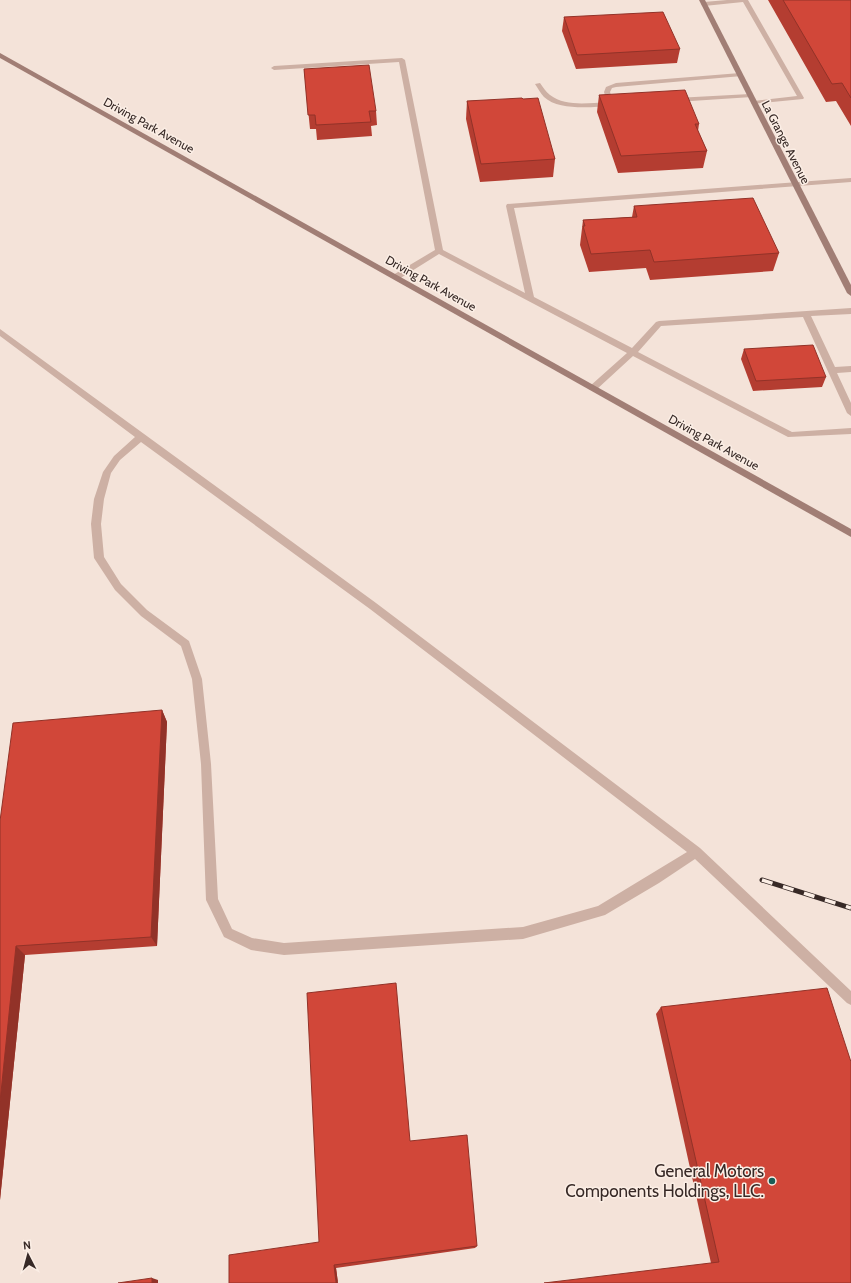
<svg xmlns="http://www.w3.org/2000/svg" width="851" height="1283" font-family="Cabin,sans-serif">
  <rect width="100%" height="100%" fill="#f4e3d9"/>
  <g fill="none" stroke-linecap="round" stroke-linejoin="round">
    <!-- lane -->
    <g fill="#cdb0a4" fill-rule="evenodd">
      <path d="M727,0h21l56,98 -1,1 -51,5 -1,-1 3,-2 43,-5 -54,-94 -39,4 -3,-2 3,-2z"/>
      <path d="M402,58l3,2 38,190 82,43 -19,-87 1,-2 344,-26v4l-337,26 20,89 98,51 24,-26 3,-1 192,-13v6l-40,2 24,51 16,-1v6l-14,1 14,30v13l-4,-3 -44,-96 -142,9 -23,26 154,80 59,-4v6l-63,3 -155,-81 -37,34h-6l-1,-2 1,-2 37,-33 -188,-99 -40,25h-6v-4l42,-25 -36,-188 -125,8 -3,-2 3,-2z"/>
      <path d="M740,73l3,2 -1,1 -126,11 -4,1 -2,4 4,12 -3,2c-19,1 -52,5 -67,-9 -4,-4 -6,-9 -9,-13l5,-1c3,4 6,9 10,12 16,12 39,8 57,7l-3,-10 2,-5 10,-4z"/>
      <path d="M750,94l2,1v2l-76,5 -3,-2 3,-2z"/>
      <path d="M0,329l376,274 324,245 151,143v14l-4,-2 -152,-144 -36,24 -54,32 -82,24 -239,16 -33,-5 -27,-13 -16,-33 -2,-4 -5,-136 -9,-85 -11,-33 -40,-30 -26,-26 -21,-32 -3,-34 3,-25 9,-27 11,-16 21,-19 -135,-101zM141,442l229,167 317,243 -89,54 -75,21 -239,16 -32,-5 -20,-9 -14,-30 -7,-135 -9,-85 -12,-35 -1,-3 -42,-31 -26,-26 -17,-27 -3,-33 3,-25 7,-26 9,-13z"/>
    </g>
    <!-- secondary -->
    <g fill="#a17e75" fill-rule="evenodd">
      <path d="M699,0h6l146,285v11l-4,-3z"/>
      <path d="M0,53l851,476v8l-851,-479z"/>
    </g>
    <!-- rail casing -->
    <g stroke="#372926" stroke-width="5">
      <path id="rail" d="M762,880l89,28"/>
    </g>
    <!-- rail -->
    <use href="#rail" stroke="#fbeee5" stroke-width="3.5" stroke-dasharray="11" stroke-linecap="butt"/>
  </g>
  <!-- wall -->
  <g fill="#b43d31">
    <path d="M768,0h83v126l-15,-25 -10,1z"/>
    <path d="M564,17l116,32 -3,14 -101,6 -14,-38z"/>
    <path d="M304,69l72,42 1,14 -6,1 1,10 -55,4 -1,-11h-6z"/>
    <path d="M599,95l100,29 -1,7 9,20 -4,17 -85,5 -21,-61z"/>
    <path d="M523,99l32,60 -2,18 -73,5 -14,-63 1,-18z"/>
    <path d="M634,206l145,47 -6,18 -123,9 -4,-12 -57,4 -9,-27 3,-25 49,-3z"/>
    <path d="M744,349l82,28 -4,10 -69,4 -12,-32z"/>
    <path d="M162,710l5,12 -10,224 -132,9 -25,245v-379z"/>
    <path d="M661,1007l190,276 -140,-20 -55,-249z"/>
    <path d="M410,1141l67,105 -2,2 -139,20 2,15 -19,-41z"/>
  </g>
  <!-- shaded-wall -->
  <g fill="#923228">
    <path d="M162,710l5,12 -10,224 -6,-9z"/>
    <path d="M16,946l9,9 -25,245v-98z"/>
    <path d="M334,1265l2,3 2,15h-2z"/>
    <path d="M152,1278l6,2v3h-6z"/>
  </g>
  <!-- building -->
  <g fill="#d14739" stroke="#923228">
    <path d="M783,0h68v98l-9,-15 -10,1z"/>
    <path d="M663,12l17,37 -103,6 -13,-38z"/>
    <path d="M369,65l7,46h-7l2,11 -55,3 -1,-10h-7l-4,-46z"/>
    <path d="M685,90l14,34h-4l12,27 -86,5 -22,-61z"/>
    <path d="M522,98l1,1 15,-1 17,61 -74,5 -14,-63z"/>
    <path d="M753,198l26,55 -125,9 -4,-12 -59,4 -8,-28h2l-2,-6 54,-3 -3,-11z"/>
    <path d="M813,345l13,32 -70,4 -12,-32z"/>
    <path d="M162,710l-11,227 -135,9 -16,156v-281l13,-98z"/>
    <path d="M396,983l14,158 57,-6 10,111 -143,19 2,18h-107v-28l90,-13 -12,-249z"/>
    <path d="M827,988l24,74v221h-307l175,-21 -58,-255z"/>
    <path d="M152,1278v5h-34z"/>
  </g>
  <!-- markers -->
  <circle fill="#185d57" stroke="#fbeee5" stroke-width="1.5" cx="772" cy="1181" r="4"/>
  <g text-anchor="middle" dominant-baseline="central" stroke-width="3" stroke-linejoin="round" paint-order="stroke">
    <!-- far-street labels -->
    <g font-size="12" fill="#372926" stroke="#fbeee5">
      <text transform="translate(149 125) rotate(29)">Driving Park Avenue</text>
      <text transform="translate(786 142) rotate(63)">La Grange Avenue</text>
      <text transform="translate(431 283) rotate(29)">Driving Park Avenue</text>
      <text transform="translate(714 442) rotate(29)">Driving Park Avenue</text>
    </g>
    <!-- near-poi labels -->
    <g font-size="17" fill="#372926" stroke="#fbeee5" text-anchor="end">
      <text x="764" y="1171">General Motors<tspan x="764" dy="20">Components Holdings, LLC.</tspan></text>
    </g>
  </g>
  <!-- north arrow -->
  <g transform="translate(28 1255) rotate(354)" stroke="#fbeee5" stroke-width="3" paint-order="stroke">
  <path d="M0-3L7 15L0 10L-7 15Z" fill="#372926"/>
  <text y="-6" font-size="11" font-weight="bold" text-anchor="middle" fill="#372926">N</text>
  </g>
</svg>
